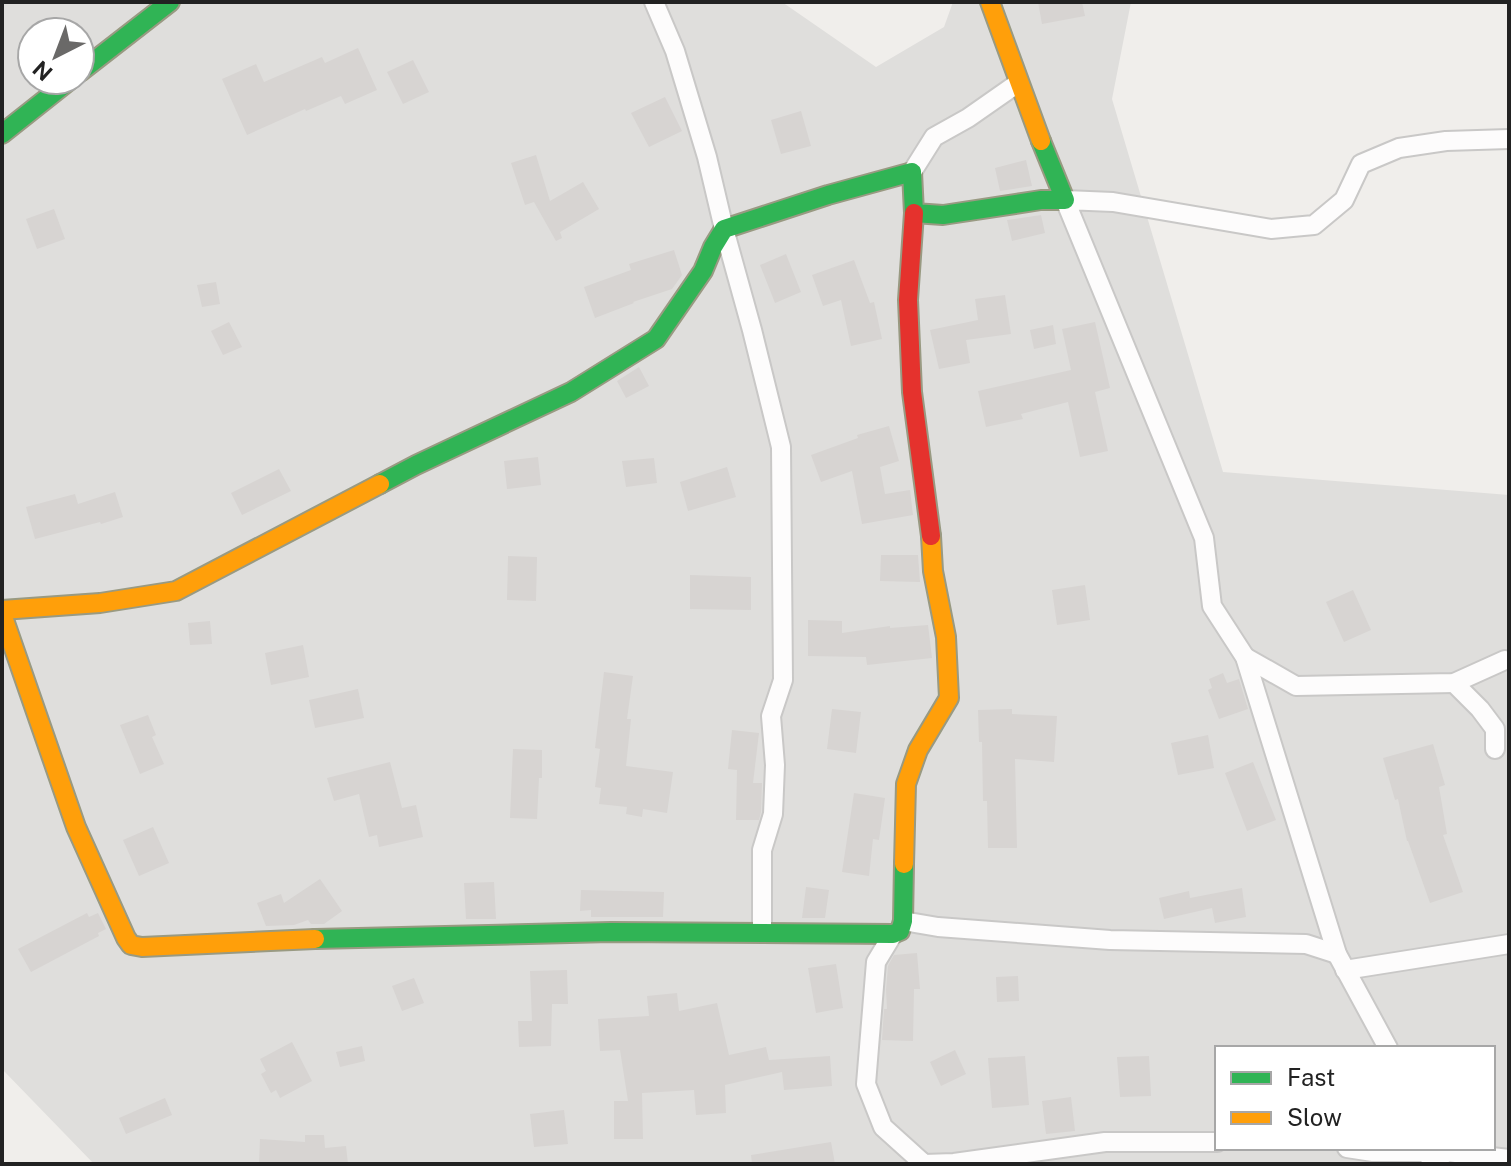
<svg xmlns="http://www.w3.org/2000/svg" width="1511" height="1166" font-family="'Public Sans',sans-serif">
  <rect width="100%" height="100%" fill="#f0eeeb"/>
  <!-- residential -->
  <path fill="#dfdedc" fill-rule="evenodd" d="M2,2h780l94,65 68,-40 9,-25h178l-19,97 111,373 286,23v669h-1415l-92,-95v-298l2,-15 -2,-2zM32,32h48v48h-48zM1217,1048h276v100h-276z"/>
  <!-- building -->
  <g fill="#d7d4d2">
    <path d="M1038,2h44l3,14 -43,8z"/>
    <path d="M358,48l19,42 -32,14 -4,-8 -35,15 -1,-2 -58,26 -25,-56 34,-15 8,18 58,-25 3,6z"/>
    <path d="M413,60l16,32 -26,12 -16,-32z"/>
    <path d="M665,97l17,34 -33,16 -18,-34z"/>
    <path d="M801,111l10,35 -30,8 -10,-34z"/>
    <path d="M536,155l14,46 33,-19 16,27 -39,23 2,6 -6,3 -22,-39 -9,3 -14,-42z"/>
    <path d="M1026,160l6,26 -32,5 -5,-23z"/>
    <path d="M54,209l11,30 -28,10 -11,-30z"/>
    <path d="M1041,215l4,18 -33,8 -5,-21z"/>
    <path d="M674,250l8,25 -10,14 -39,13 1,1 -39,15 -11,-31 47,-17 -2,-6z"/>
    <path d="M786,254l15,38 -26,11 -15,-38z"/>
    <path d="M854,260l16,43 4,-1 8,37 -31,7 -10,-46 -18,6 -11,-31z"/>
    <path d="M216,282l4,22 -18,3 -5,-22z"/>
    <path d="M1005,295l6,39 -45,6 4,23 -31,6 -9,-39 48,-10 -3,-21z"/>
    <path d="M229,322l13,25 -19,8 -12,-24z"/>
    <path d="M1095,322l15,66 -15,4 13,59 -28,6 -12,-55 -47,12 2,5 -37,8 -8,-36 93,-21 -9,-41z"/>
    <path d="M1053,325l3,19 -22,5 -4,-19z"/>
    <path d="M639,367l10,19 -23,12 -9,-17z"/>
    <path d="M889,426l10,35 -19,6 5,27 25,-4 3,25 -51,9 -10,-53 -31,11 -10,-27 47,-17 -1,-3z"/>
    <path d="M538,457l3,28 -34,4 -3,-28z"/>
    <path d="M654,458l3,25 -31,4 -4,-26z"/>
    <path d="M727,467l9,30 -48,14 -8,-29z"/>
    <path d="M279,469l12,22 -49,24 -11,-22z"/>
    <path d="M115,492l8,25 -22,7 -1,-2 -65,17 -9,-32 49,-13 3,10z"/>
    <path d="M881,555h37l2,27 -40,-1z"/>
    <path d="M508,556l29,1 -1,44 -29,-1z"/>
    <path d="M690,575l61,2v33l-61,-1z"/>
    <path d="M1085,585l5,35 -33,5 -5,-35z"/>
    <path d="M1353,590l18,40 -27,12 -18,-40z"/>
    <path d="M808,620l34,1v12l48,-7v2l38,-3 4,33 -65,7 -1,-8 -58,-1z"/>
    <path d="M210,621l2,23 -22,1 -2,-22z"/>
    <path d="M303,645l6,32 -38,8 -6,-32z"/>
    <path d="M604,672l29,4 -6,43h4l-5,47 47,6 -6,41 -24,-4 -1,8 -16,-3 1,-7 -28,-3 2,-16 -6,-1 5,-38 -5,-1z"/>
    <path d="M1223,673l4,10 12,-4 9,30 -29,10 -11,-29 4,-2 -3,-9z"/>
    <path d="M358,689l6,29 -49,10 -6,-28z"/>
    <path d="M832,709l29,3 -5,41 -29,-4z"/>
    <path d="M1012,709v5l45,2 -3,46 -39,-3 2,89h-29l-1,-47h-4l-1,-59h-3l-1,-32z"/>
    <path d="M148,715l8,20 -4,2 12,27 -24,10 -20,-49z"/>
    <path d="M732,730l27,3 -6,50h9l-1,29 -2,8h-23l1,-50 -9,-1z"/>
    <path d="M1208,735l6,33 -36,7 -7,-32z"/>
    <path d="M1433,744l12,41 -6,2 8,47 -4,1 20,57 -33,11 -22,-62h-1l-9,-42 -3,1 -12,-42z"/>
    <path d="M513,749l29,1v28h-3l-2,41 -27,-1z"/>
    <path d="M390,762l12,46 14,-3 7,32 -44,10 -2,-12 -8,2 -10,-43 -25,7 -7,-23z"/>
    <path d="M1253,762l23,58 -29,11 -22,-58z"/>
    <path d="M854,793l31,5 -6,42 -6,-1 -4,37 -27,-4z"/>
    <path d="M153,827l16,36 -30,13 -16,-36z"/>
    <path d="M320,879l22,32 -18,13h-13l-3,-4 -14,5 -28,1 -9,-23 24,-9 3,9z"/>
    <path d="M494,882l2,37h-30l-2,-36z"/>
    <path d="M806,887l23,3 -4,28h-23z"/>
    <path d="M1242,888l4,29 -31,6 -3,-15 -48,11 -5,-21 30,-7 1,7z"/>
    <path d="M581,890l83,2 -1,25h-72v-7l-11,1z"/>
    <path d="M87,913l2,4 9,-4 8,16 -8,4 1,3 -68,36 -13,-23z"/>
    <path d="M917,953l3,36h-6l-1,52 -31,-1 2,-31h3l-1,-19 2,-24 6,-11z"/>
    <path d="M836,964l7,44 -27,5 -8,-45z"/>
    <path d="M567,970l1,34h-16l-1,42 -32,1 -1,-26h14l-2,-50z"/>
    <path d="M1018,976l1,25 -22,1 -1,-25z"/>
    <path d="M414,978l10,25 -22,8 -10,-25z"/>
    <path d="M677,993l2,18 38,-8 12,52 37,-8 3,13 61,-4 2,30 -48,4 -2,-18 -57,13 1,28 -30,2 -2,-25 -52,3 1,46h-29v-38h14l-8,-51 -20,1 -2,-32 51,-3 -2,-20z"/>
    <path d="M292,1042l20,39 -32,17 -4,-8 -5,3 -10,-19 5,-3 -6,-12z"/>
    <path d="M362,1046l3,15 -25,6 -4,-15z"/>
    <path d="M955,1050l11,24 -25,12 -11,-24z"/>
    <path d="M1025,1056l4,49 -37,3 -4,-50z"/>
    <path d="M1149,1056l2,40 -31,1 -3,-40z"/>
    <path d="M1071,1097l4,34 -29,3 -4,-33z"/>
    <path d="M165,1098l7,17 -46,19 -7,-16z"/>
    <path d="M564,1110l4,34 -34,3 -4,-33z"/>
    <path d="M305,1135h19l1,13 21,-2 2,18h-89l1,-25 45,3z"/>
    <path d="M831,1142l4,22h-83l-1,-9z"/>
  </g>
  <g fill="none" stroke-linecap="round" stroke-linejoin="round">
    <!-- street casing -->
    <g stroke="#c9c8c7" stroke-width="22">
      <g id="street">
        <path d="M654,2l21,49 32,106 17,72 28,101 29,117 2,233 -12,36 4,49 -2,49 -11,36v81"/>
        <path d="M912,172l22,-35 34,-19 50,-35"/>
        <path d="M1245,657l51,29 158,-3 51,-23"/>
        <path d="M1454,683l26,26 15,20v20"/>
        <path d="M903,921l35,6 172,13 196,4 31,10"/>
        <path d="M893,934l-17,28 -10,122 17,43 41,37 30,-1 151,-21h112"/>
        <path d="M1345,970l164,-26"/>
        <path d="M1388,1048l-51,-94 -92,-297 -33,-51 -8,-68 -139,-338 48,2 158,27 43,-4 30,-25 17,-36 38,-16 47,-7 63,-2"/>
        <path d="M1347,1148l26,4h74l-17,12"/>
        <path d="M1444,1148l3,4 62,7"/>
      </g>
    </g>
    <!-- fast casing -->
    <g stroke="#999a82" stroke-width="22">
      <g id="fast">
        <path d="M80,72l90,-70"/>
        <path d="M2,134l68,-54"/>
        <path d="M380,484l36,-19 155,-73 85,-53 47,-68 10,-24 11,-18 104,-34 84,-23 2,41 29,2 98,-15h24l-24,-59"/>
        <path d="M315,939l296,-7 282,2 7,-3 3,-10 1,-57"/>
      </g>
    </g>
    <!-- slow casing -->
    <g stroke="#999a82" stroke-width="22">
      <g id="slow">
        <path d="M990,2l51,139"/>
        <path d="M2,610l98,-7 76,-12 204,-107"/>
        <path d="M2,614l74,213 50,111 5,7 11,2 173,-8"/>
        <path d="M904,864l2,-80 12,-34 31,-52 -3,-61 -13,-66 -2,-35"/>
      </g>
    </g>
    <!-- jam casing -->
    <g stroke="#999a82" stroke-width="22">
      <path id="jam" d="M914,213l-6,87 4,92 19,144"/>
    </g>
    <!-- street -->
    <use href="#street" stroke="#fdfcfc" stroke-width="18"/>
    <!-- fast -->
    <use href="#fast" stroke="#30b455" stroke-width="18"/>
    <!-- slow -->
    <use href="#slow" stroke="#ff9f0a" stroke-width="18"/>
    <!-- jam -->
    <use href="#jam" stroke="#e5322d" stroke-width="18"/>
  </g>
  <!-- border -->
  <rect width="1511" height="1166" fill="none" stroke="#222222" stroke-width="8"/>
  <!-- legend -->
  <rect x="1215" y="1046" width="280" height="104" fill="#ffffff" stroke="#a7a7a7" stroke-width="2"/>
  <rect x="1231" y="1072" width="40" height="12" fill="#30b455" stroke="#a7a7a7" stroke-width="2"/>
  <text x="1287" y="1086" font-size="24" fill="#222222">Fast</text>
  <rect x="1231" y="1112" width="40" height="12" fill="#ff9f0a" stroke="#a7a7a7" stroke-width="2"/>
  <text x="1287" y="1126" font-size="24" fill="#222222">Slow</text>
  <!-- north arrow -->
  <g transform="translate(56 56) rotate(222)"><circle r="38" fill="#ffffff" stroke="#a7a7a7" stroke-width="2"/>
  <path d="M0-6L14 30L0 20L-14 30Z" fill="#6a6968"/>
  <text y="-12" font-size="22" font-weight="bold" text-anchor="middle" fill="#222222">N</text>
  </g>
</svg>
